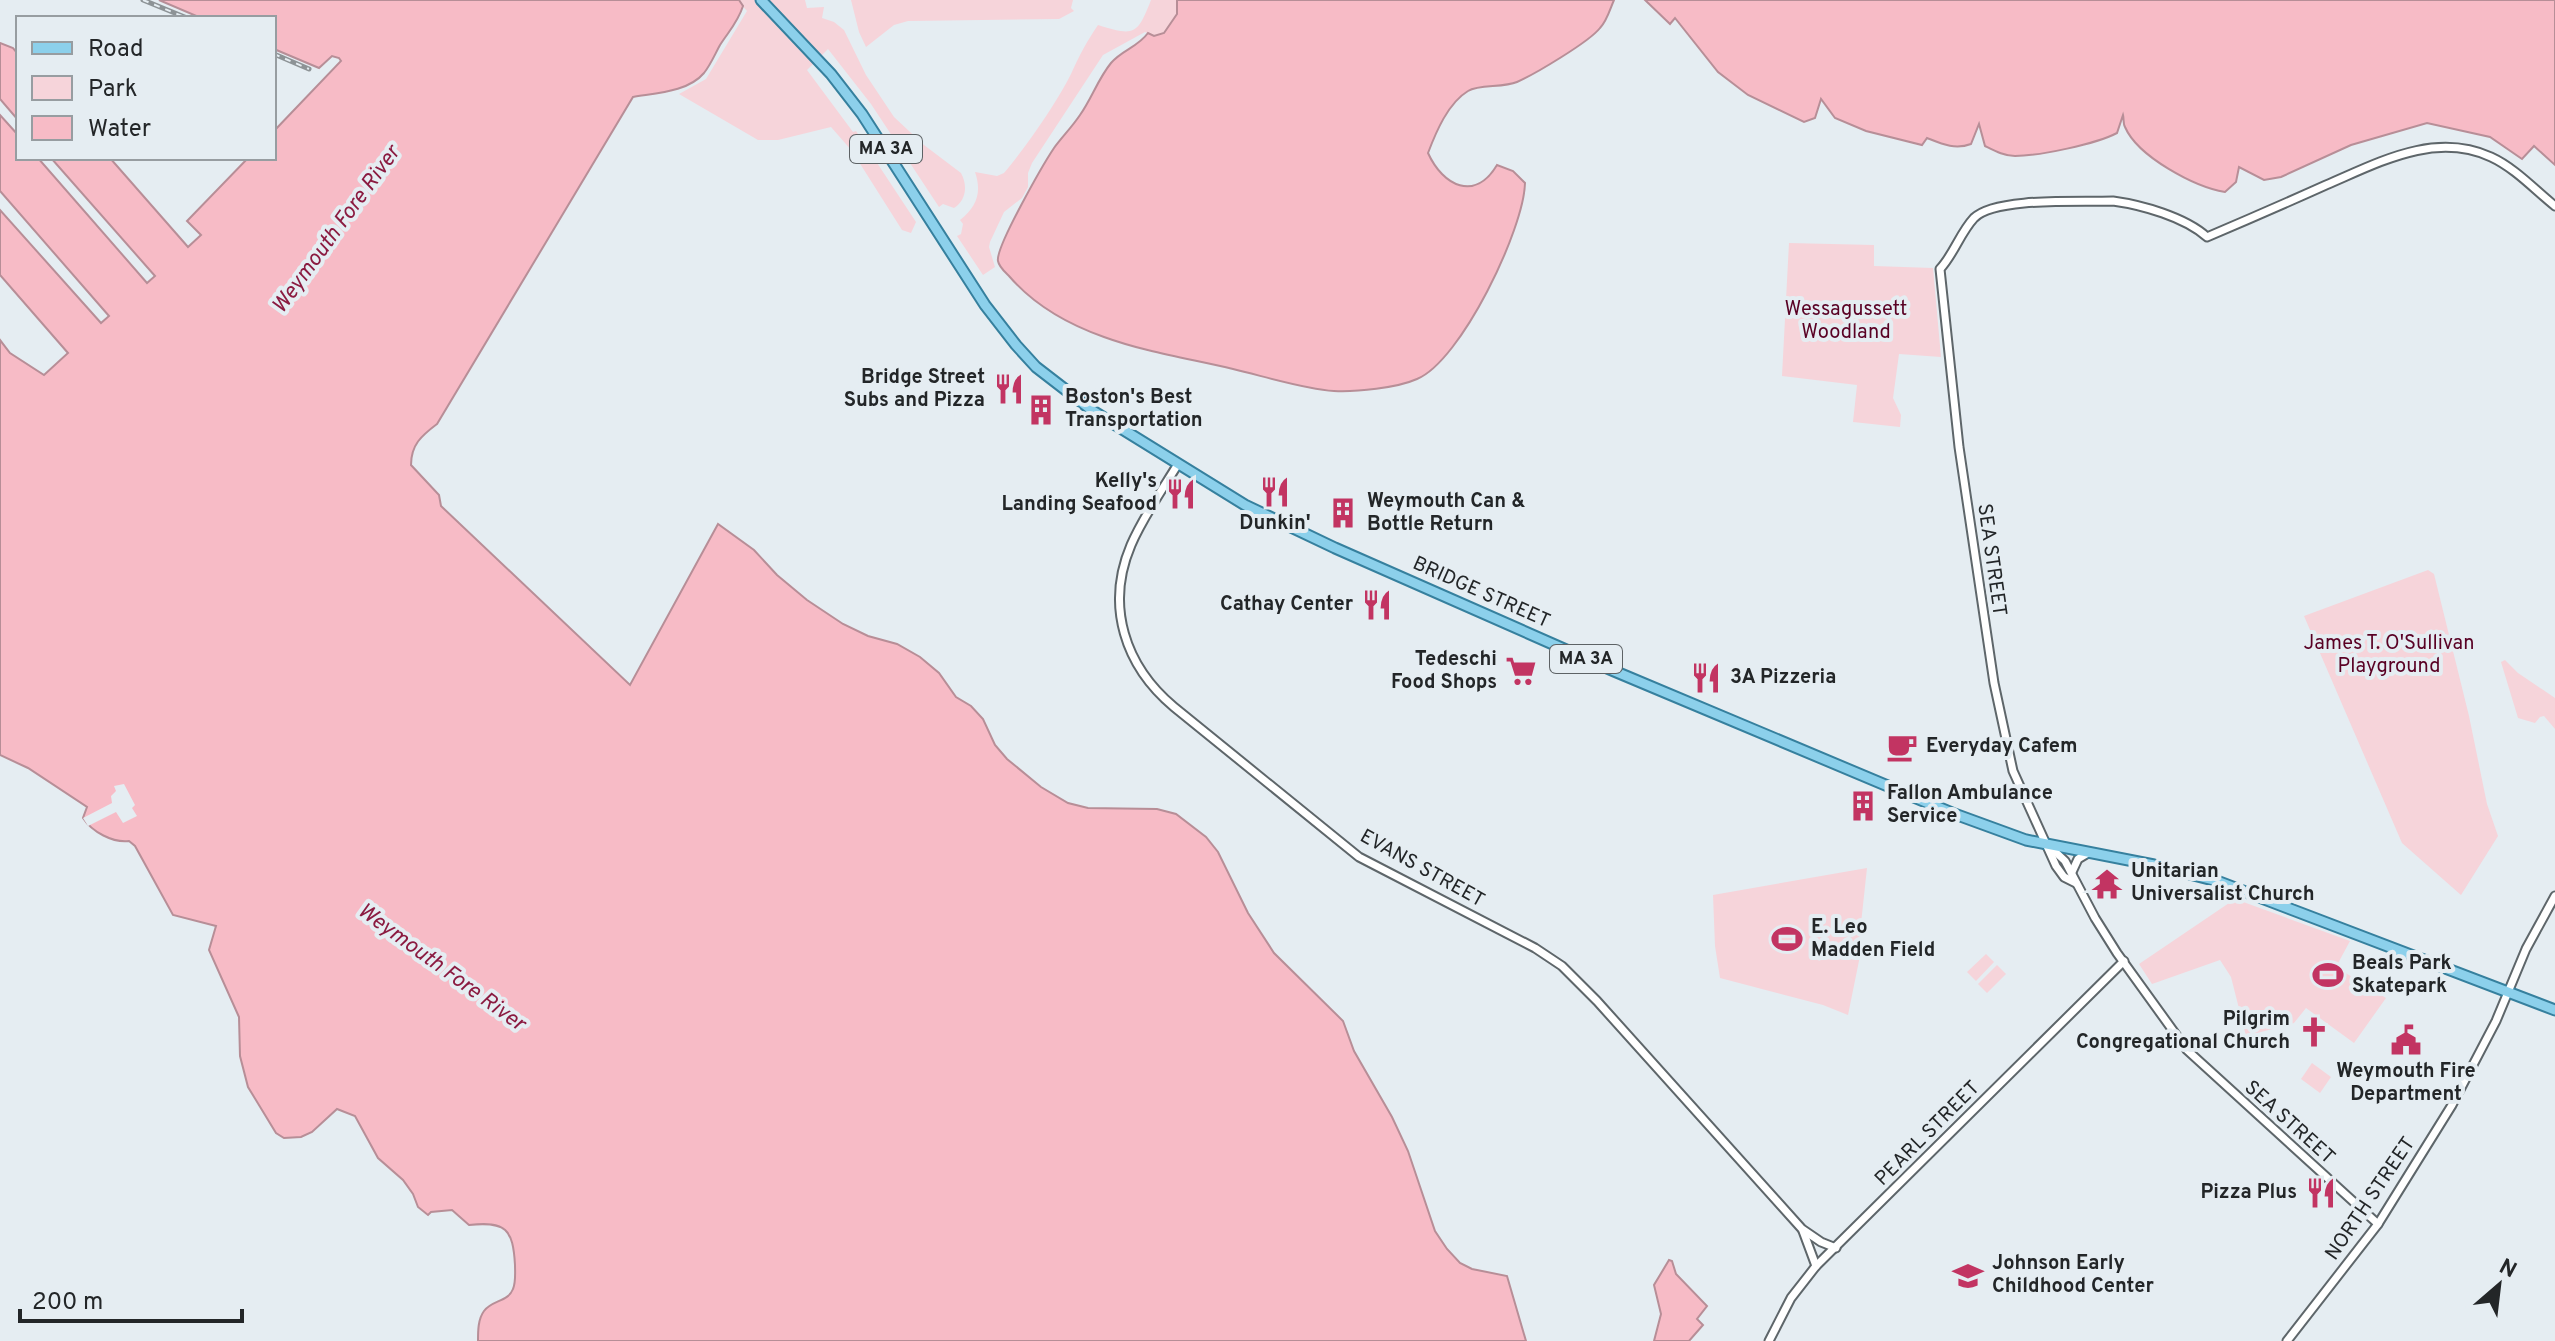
<svg xmlns="http://www.w3.org/2000/svg" width="2555" height="1341" font-family="Overpass,sans-serif">
  <rect width="100%" height="100%" fill="#e5edf2"/>
  <!-- green -->
  <g fill="#f6d4da">
    <path d="M739,0h66l2,8 17,-1 -2,11 12,4 10,8 22,45 28,42 30,28 37,28c7,13 5,27 -7,35l-11,-4 -4,3 -68,-103 -43,-55 -21,21 46,62 3,-1 60,91 -5,11 -9,-3 -50,-79 -21,-24 -53,13h-20l-79,-46 27,-15 41,-68 -9,-10z"/>
    <path d="M851,0h222l-2,8 3,3 -15,8 -151,2 -14,4 -28,22 -7,-15z"/>
    <path d="M1151,0h26v14l-13,19 -10,3 -9,-4 -42,23 -71,108 -4,10v14l-6,11 -18,14 -14,30 -1,5 6,20 -12,8 -26,-39 4,-2 2,-10 -3,-4c17,-13 22,-28 15,-48l22,4 7,-3c22,-26 52,-69 67,-99 8,-18 16,-33 27,-49 36,11 39,11 53,-25z"/>
    <path d="M1789,243l85,2v21l59,2 8,89 -42,-3 -6,44 8,17 -1,12 -47,-5 4,-37 -75,-9z"/>
    <path d="M2428,570l6,4 35,142 18,88 11,32 -37,59 -59,-52 -98,-227z"/>
    <path d="M2505,660l13,13 37,25v31l-11,-13 -4,1 -5,6 -17,-5 -17,-56z"/>
    <path d="M1867,868l-8,74 3,4 -14,69 -25,-10 -103,-27 -5,-32 -2,-51z"/>
    <path d="M2235,899l115,42 -14,26 50,31 -32,45 -48,-35 -12,15 -48,13 -15,-59 -11,-17 -68,24 -13,-20z"/>
    <path d="M1986,954l8,8 -18,19 -9,-9z"/>
    <path d="M1997,965l9,9 -19,19 -9,-9z"/>
    <path d="M2312,1063l19,14 -11,16 -19,-14z"/>
  </g>
  <!-- water -->
  <g fill="#f7bbc6" stroke="#b78e97" stroke-width="2">
    <path d="M159,0h580l4,6c-5,16 -14,25 -23,39 -5,9 -9,19 -16,28 -16,19 -48,20 -71,24l-196,327c-16,12 -26,21 -26,41l28,30 2,11 189,179 88,-161 36,26 23,25 30,25 36,24 25,12 29,8 23,13 19,16 17,24 15,9 12,13 12,26 12,14 34,28 27,16 20,5 69,1 19,5 30,23 12,15 30,61 26,40 69,68 11,30 38,66 16,34 27,80 12,18 13,14 12,6 35,7 19,65h-1048c0,-10 0,-22 6,-30 8,-11 24,-9 29,-22 3,-7 2,-16 2,-24 -2,-36 -9,-44 -46,-40l-17,-15 -21,2 -3,3 -10,-8 -5,-13 -10,-14 -25,-22 -23,-42 -18,-7 -25,23 -11,5 -17,1 -8,-5 -28,-46 -8,-31 -1,-39 -30,-67 7,-24 -43,-11 -38,-69 -6,-5c-16,2 -37,-9 -46,-23l4,-11 -59,-39 -28,-13v-415l10,13 34,22 24,-22 -68,-78v-65l101,113 8,-7 -109,-125v-76l18,20v23h20l109,125 8,-7 -104,-118h59l78,89 13,-12 -14,-14 61,-63h26v-27l67,-70 -2,-3 -7,-2 -13,12 -45,-19v-31h-73z"/>
    <path d="M1177,0h437c-4,9 -7,21 -14,28 -11,14 -65,46 -83,54 -14,6 -38,2 -49,9 -20,12 -32,41 -40,62 15,33 47,49 69,12l16,6 12,12c-1,46 -64,178 -108,196 -20,9 -61,13 -83,12 -30,-2 -71,-15 -101,-22 -42,-10 -88,-17 -129,-32 -37,-13 -70,-32 -95,-61 -4,-4 -10,-9 -11,-15 -3,-13 46,-98 56,-113 8,-11 18,-21 26,-33 12,-17 18,-36 31,-52 11,-13 27,-16 37,-30l6,3 10,-3 13,-19z"/>
    <path d="M1645,0h910v165l-21,-19 -12,13 -32,-22 -63,-14 -76,22 -70,32 -17,3 -25,-13 -3,15 -11,10c-30,-5 -87,-35 -100,-65 -2,-3 -1,-8 -2,-12l-6,18c-21,11 -78,23 -102,23 -11,0 -20,-5 -30,-10l-6,-22 -8,20c-16,6 -29,0 -44,-6l-5,7 -56,-14 -31,-13 -14,-19 -6,19 -11,4 -56,-27 -30,-23 -43,-54 -5,6z"/>
    <path d="M0,43l13,5 5,6v66l-18,-21z"/>
    <path d="M1669,1260l3,1 4,13 31,32 -10,13 6,6 -14,16h-35l7,-27 -7,-29z"/>
  </g>
  <!-- pier -->
  <path fill="#e5edf2" d="M124,784l11,21 -3,3 5,8 -14,7 -7,-11 -28,14 -5,-8 29,-15 -1,-7 5,-5 -2,-5z"/>
  <g fill="none" stroke-linecap="round" stroke-linejoin="round">
    <!-- minor casing -->
    <g stroke="#5e666a" stroke-width="11">
      <g id="minor">
        <path d="M1178,464c-16,26 -35,53 -47,81 -26,61 -6,121 43,162l185,150 176,91 27,18 35,35 205,228 19,13 15,6"/>
        <path d="M2049,846l16,15 30,57 22,35 70,97 191,174"/>
        <path d="M2072,872l6,-13 10,-6"/>
        <path d="M2076,883l-12,-6 -8,-11 -43,-95 -19,-88 -35,-236 -19,-178c14,-15 20,-36 34,-51 21,-21 107,-16 139,-17 29,4 72,16 94,36 40,-17 79,-34 119,-52 52,-22 108,-54 165,-28 24,11 44,33 64,49"/>
        <path d="M1803,1231l13,35"/>
        <path d="M1769,1341l22,-43 25,-32 308,-305"/>
        <path d="M2287,1341l91,-117 74,-119 44,-84 30,-72 29,-53"/>
      </g>
    </g>
    <!-- major casing -->
    <g stroke="#36809e" stroke-width="13">
      <path id="major" d="M761,0l70,74 31,40 123,191 31,40 20,22 57,44 152,94 90,43 279,123 338,142 74,27 128,25 63,16 338,129"/>
    </g>
    <!-- minor -->
    <use href="#minor" stroke="#fff" stroke-width="7"/>
    <!-- major -->
    <use href="#major" stroke="#8cd0eb" stroke-width="9"/>
    <!-- rail casing -->
    <g stroke="#8d9396" stroke-width="5">
      <g id="rail">
        <path d="M143,0l44,18"/>
        <path d="M274,54l35,15"/>
      </g>
    </g>
    <!-- rail -->
    <use href="#rail" stroke="#e5edf2" stroke-width="2" stroke-dasharray="6" stroke-linecap="butt"/>
  </g>
  <!-- icons -->
  <defs>
    <g id="restaurant-bare" transform="scale(2.4)"><path d="M-5-6h1v4h1v-4h1v4h1v-4h1v5L-1.5 .5V6h-2V.5L-5-1ZM5-6V6H3V1.5H1.5Q1.5-4 5-6Z" fill="#c23462" stroke="#e5edf2" stroke-width="2.5" paint-order="stroke"/></g>
    <g id="building-bare" transform="scale(2.4)"><path d="M-4-6H4V6H1V3H-1V6H-4ZM-2.5-4.3h1.7v1.8h-1.7ZM.8-4.3h1.7v1.8H.8ZM-2.5-1h1.7V.8h-1.7ZM.8-1h1.7V.8H.8Z" fill="#c23462" stroke="#e5edf2" stroke-width="2.5" paint-order="stroke"/></g>
    <g id="supermarket-bare" transform="scale(2.4)"><path d="M-6-5.5h2.5l.6 2H6L4.5 2H-2.5L-4.4-4H-6ZM-1.5 3.2a1.3 1.3 0 1 0 .1 0ZM3 3.2a1.3 1.3 0 1 0 .1 0Z" fill="#c23462" stroke="#e5edf2" stroke-width="2.5" paint-order="stroke"/></g>
    <g id="cafe-bare" transform="scale(2.4)"><path d="M-5.5-4.5H6V0H3Q3 3.5 0 3.5H-2.5Q-5.5 3.5-5.5 0ZM3-3.2v2h1.7v-2ZM-6 4.5H4V6H-6Z" fill="#c23462" stroke="#e5edf2" stroke-width="2.5" paint-order="stroke"/></g>
    <g id="temple-bare" transform="scale(2.4)"><path d="M0-6L5-2H3V0L6.5 2.5H4V6H1.5V3h-3V6H-4V2.5H-6.5L-3 0V-2H-5Z" fill="#c23462" stroke="#e5edf2" stroke-width="2.5" paint-order="stroke"/></g>
    <g id="stadium-bare" transform="scale(2.4)"><path d="M0-5a6.5 5 0 1 0 0 10a6.5 5 0 1 0 0-10ZM-3.5-1.8h7v3.6h-7Z" fill="#c23462" stroke="#e5edf2" stroke-width="2.5" paint-order="stroke"/></g>
    <g id="church-bare" transform="scale(2.4)"><path d="M-1.2-6h2.4v3.5h3.3v2.4h-3.3V6h-2.4V-.1h-3.3v-2.4h3.3Z" fill="#c23462" stroke="#e5edf2" stroke-width="2.5" paint-order="stroke"/></g>
    <g id="civic-bare" transform="scale(2.4)"><path d="M-.6-6.5H3V-4.5H.6V-3L4-1V1h2V6H-6V1h2V-1L-.6-3ZM-1.2 2.5V6h2.4V2.5Z" fill="#c23462" stroke="#e5edf2" stroke-width="2.5" paint-order="stroke"/></g>
    <g id="school-bare" transform="scale(2.4)"><path d="M0-5L7-2L0 1L-7-2ZM-4 1L0 2.5L4 1V4Q0 6-4 4Z" fill="#c23462" stroke="#e5edf2" stroke-width="2.5" paint-order="stroke"/></g>
  </defs>
  <g fill-rule="evenodd">
    <use href="#restaurant-bare" x="1009" y="389"/>
    <use href="#building-bare" x="1041" y="410"/>
    <use href="#restaurant-bare" x="1275" y="492"/>
    <use href="#restaurant-bare" x="1181" y="494"/>
    <use href="#building-bare" x="1343" y="513"/>
    <use href="#restaurant-bare" x="1377" y="605"/>
    <use href="#supermarket-bare" x="1521" y="671"/>
    <use href="#restaurant-bare" x="1706" y="678"/>
    <use href="#cafe-bare" x="1902" y="747"/>
    <use href="#building-bare" x="1863" y="806"/>
    <use href="#temple-bare" x="2107" y="884"/>
    <use href="#stadium-bare" x="1787" y="939"/>
    <use href="#stadium-bare" x="2328" y="975"/>
    <use href="#church-bare" x="2314" y="1032"/>
    <use href="#civic-bare" x="2406" y="1040"/>
    <use href="#restaurant-bare" x="2321" y="1193"/>
    <use href="#school-bare" x="1968" y="1276"/>
  </g>
  <g text-anchor="middle" dominant-baseline="central" stroke-width="8" stroke-linejoin="round" paint-order="stroke">
    <!-- shield labels -->
    <g fill="#e5edf2" stroke="#5d6265" stroke-width="2">
      <rect x="850" y="135" width="72" height="28" rx="6"/>
      <rect x="1550" y="645" width="72" height="28" rx="6"/>
    </g>
    <g font-size="18" font-weight="bold" fill="#232628">
      <text x="886" y="149">MA 3A</text>
      <text x="1586" y="659">MA 3A</text>
    </g>
    <!-- park labels -->
    <g font-size="20" fill="#590124" stroke="#e5edf2">
      <text x="1846" y="310">Wessagussett<tspan x="1846" dy="23">Woodland</tspan></text>
      <text x="2389" y="644">James T. O'Sullivan<tspan x="2389" dy="23">Playground</tspan></text>
    </g>
    <!-- poi labels -->
    <g font-size="20" font-weight="bold" fill="#232628" stroke="#e5edf2" text-anchor="start">
      <text x="985" y="378" text-anchor="end">Bridge Street<tspan x="985" dy="23">Subs and Pizza</tspan></text>
      <text x="1065" y="398">Boston's Best<tspan x="1065" dy="23">Transportation</tspan></text>
      <text x="1157" y="482" text-anchor="end">Kelly's<tspan x="1157" dy="23">Landing Seafood</tspan></text>
      <text x="1367" y="502">Weymouth Can &amp;<tspan x="1367" dy="23">Bottle Return</tspan></text>
      <text x="1275" y="524" text-anchor="middle">Dunkin'</text>
      <text x="1353" y="605" text-anchor="end">Cathay Center</text>
      <text x="1497" y="660" text-anchor="end">Tedeschi<tspan x="1497" dy="23">Food Shops</tspan></text>
      <text x="1730" y="678">3A Pizzeria</text>
      <text x="1926" y="747">Everyday Cafem</text>
      <text x="1887" y="794">Fallon Ambulance<tspan x="1887" dy="23">Service</tspan></text>
      <text x="2131" y="872">Unitarian<tspan x="2131" dy="23">Universalist Church</tspan></text>
      <text x="1811" y="928">E. Leo<tspan x="1811" dy="23">Madden Field</tspan></text>
      <text x="2352" y="964">Beals Park<tspan x="2352" dy="23">Skatepark</tspan></text>
      <text x="2290" y="1020" text-anchor="end">Pilgrim<tspan x="2290" dy="23">Congregational Church</tspan></text>
      <text x="2406" y="1072" text-anchor="middle">Weymouth Fire<tspan x="2406" dy="23">Department</tspan></text>
      <text x="2297" y="1193" text-anchor="end">Pizza Plus</text>
      <text x="1992" y="1264">Johnson Early<tspan x="1992" dy="23">Childhood Center</tspan></text>
    </g>
    <!-- street labels -->
    <g font-size="20" fill="#232628" stroke="#e5edf2">
      <text transform="translate(1991 560) rotate(82)">SEA STREET</text>
      <text transform="translate(1481 593) rotate(24)">BRIDGE STREET</text>
      <text transform="translate(1422 869) rotate(29)">EVANS STREET</text>
      <text transform="translate(2289 1123) rotate(42)">SEA STREET</text>
      <text transform="translate(1928 1134) rotate(-45)">PEARL STREET</text>
      <text transform="translate(2371 1199) rotate(-56)">NORTH STREET</text>
    </g>
    <!-- water labels -->
    <g font-size="22" font-style="italic" fill="#8b1b41" stroke="#e5edf2">
      <text transform="translate(337 230) rotate(-54)">Weymouth Fore River</text>
      <text transform="translate(441 968) rotate(36)">Weymouth Fore River</text>
    </g>
  </g>
  <!-- legend -->
  <rect x="16" y="16" width="260" height="144" fill="#e5edf2" stroke="#979da1" stroke-width="2"/>
  <rect x="32" y="42" width="40" height="12" fill="#8cd0eb" stroke="#979da1" stroke-width="2"/>
  <text x="88" y="56" font-size="24" fill="#232628">Road</text>
  <rect x="32" y="76" width="40" height="24" fill="#f6d4da" stroke="#979da1" stroke-width="2"/>
  <text x="88" y="96" font-size="24" fill="#232628">Park</text>
  <rect x="32" y="116" width="40" height="24" fill="#f7bbc6" stroke="#979da1" stroke-width="2"/>
  <text x="88" y="136" font-size="24" fill="#232628">Water</text>
  <!-- north arrow -->
  <g transform="translate(2499 1285) rotate(28)" stroke="#e5edf2" stroke-width="6" paint-order="stroke">
  <path d="M0-6L14 30L0 20L-14 30Z" fill="#232628"/>
  <text y="-12" font-size="22" font-weight="bold" text-anchor="middle" fill="#232628">N</text>
  </g>
  <!-- scale -->
  <path d="M20 1309v12h222v-12" fill="none" stroke="#232628" stroke-width="4"/>
  <text x="32" y="1309" font-size="24" fill="#232628" stroke="#e5edf2" stroke-width="6" paint-order="stroke">200 m</text>
</svg>
